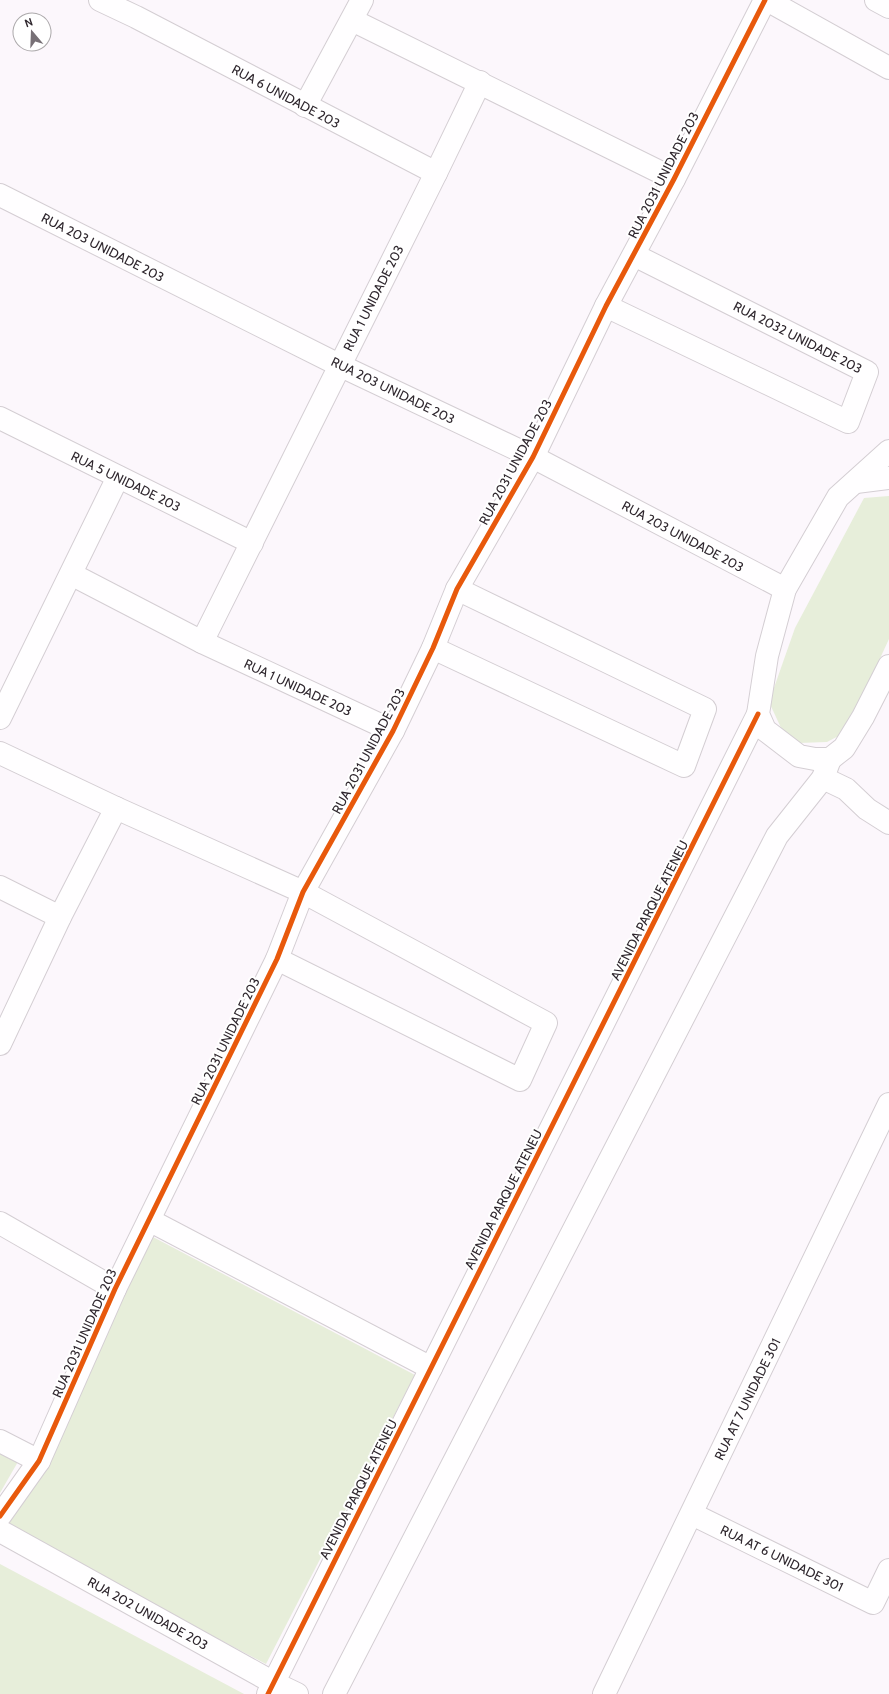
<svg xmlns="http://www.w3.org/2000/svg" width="889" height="1694" font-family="Cabin,sans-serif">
  <rect width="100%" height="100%" fill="#fcf7fc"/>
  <!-- green -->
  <g fill="#e7eeda">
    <path d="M889,496v143l-43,93 -19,10 -28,1 -17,-13 -13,-28 26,-74 69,-130z"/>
    <path d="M153,1237l262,138 -149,289 -259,-136z"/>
    <path d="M0,1450l19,10 -19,33z"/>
    <path d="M0,1564l244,130h-244z"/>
  </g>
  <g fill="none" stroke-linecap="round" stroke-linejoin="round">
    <!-- street casing -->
    <g stroke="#d4ced3" stroke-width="24">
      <g id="street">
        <path d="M100,0l36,17 300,156"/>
        <path d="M767,0l122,68"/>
        <path d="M876,0l13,7"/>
        <path d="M352,20l322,159"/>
        <path d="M305,106l57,-106"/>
        <path d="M0,195l339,170 194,92 252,132"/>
        <path d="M606,306l242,116 19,-50 -233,-117"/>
        <path d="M0,418l252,125"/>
        <path d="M71,574l131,68 191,89"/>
        <path d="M202,642l234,-469 44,-91"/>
        <path d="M433,648l251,118 21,-57 -248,-120"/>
        <path d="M0,718l118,-241"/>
        <path d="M0,753l116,55 187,84 243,131 -26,57 -243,-121"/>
        <path d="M823,778l23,11 21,20 22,14"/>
        <path d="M0,887l60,30"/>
        <path d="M0,1044l60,-127 56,-109"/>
        <path d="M149,1220l282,148"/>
        <path d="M0,1223l115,66"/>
        <path d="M0,1441l39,20"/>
        <path d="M692,1514l181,89 16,-33"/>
        <path d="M0,1516l39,-55 76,-172 162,-330 26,-67 90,-161 40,-83 24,-59 76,-132 73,-151 68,-127 91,-179"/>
        <path d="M0,1531l274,152 23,11"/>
        <path d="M604,1694l285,-590"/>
      </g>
    </g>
    <!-- secondary casing -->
    <g stroke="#d4ced3" stroke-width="24">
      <g id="secondary">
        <path d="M889,451l-51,46 -53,92 -18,67 -9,58 7,16 34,26 16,3h15l14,-11 19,-31 26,-51"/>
        <path d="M856,482l33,-4"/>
        <path d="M268,1694l490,-980"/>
        <path d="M334,1694l443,-858 46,-58 7,-19"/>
      </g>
    </g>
    <!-- street -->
    <use href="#street" stroke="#fffeff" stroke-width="22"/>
    <!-- secondary -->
    <use href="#secondary" stroke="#fffeff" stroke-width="22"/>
    <!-- cycleway casing -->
    <g stroke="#fff" stroke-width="8">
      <g id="cycleway">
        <path d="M0,1516l39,-55 76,-172 162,-330 26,-67 90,-161 40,-83 24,-59 76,-132 73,-151 68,-127 91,-179"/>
        <path d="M268,1694l490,-980"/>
      </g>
    </g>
    <!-- cycleway -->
    <use href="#cycleway" stroke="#e8590c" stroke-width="5"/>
  </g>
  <g text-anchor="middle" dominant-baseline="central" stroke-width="4" stroke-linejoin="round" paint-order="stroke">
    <!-- street labels -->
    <g font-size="13" fill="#2f272e" stroke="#fff">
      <text transform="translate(286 96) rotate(28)">RUA 6 UNIDADE 203</text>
      <text transform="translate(663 175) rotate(-63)">RUA 2031 UNIDADE 203</text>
      <text transform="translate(103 247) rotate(27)">RUA 203 UNIDADE 203</text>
      <text transform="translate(373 298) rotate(-63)">RUA 1 UNIDADE 203</text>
      <text transform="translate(798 337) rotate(27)">RUA 2032 UNIDADE 203</text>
      <text transform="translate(393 390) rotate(26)">RUA 203 UNIDADE 203</text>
      <text transform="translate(515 462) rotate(-62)">RUA 2031 UNIDADE 203</text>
      <text transform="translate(126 481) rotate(26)">RUA 5 UNIDADE 203</text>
      <text transform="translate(683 536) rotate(28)">RUA 203 UNIDADE 203</text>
      <text transform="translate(298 687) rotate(25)">RUA 1 UNIDADE 203</text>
      <text transform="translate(368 751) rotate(-62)">RUA 2031 UNIDADE 203</text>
      <text transform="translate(649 910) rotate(-63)">AVENIDA PARQUE ATENEU</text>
      <text transform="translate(225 1041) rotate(-64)">RUA 2031 UNIDADE 203</text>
      <text transform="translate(503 1199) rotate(-63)">AVENIDA PARQUE ATENEU</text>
      <text transform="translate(84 1333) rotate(-66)">RUA 2031 UNIDADE 203</text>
      <text transform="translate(747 1399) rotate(-64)">RUA AT 7 UNIDADE 301</text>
      <text transform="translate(358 1489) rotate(-63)">AVENIDA PARQUE ATENEU</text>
      <text transform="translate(782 1558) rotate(26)">RUA AT 6 UNIDADE 301</text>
      <text transform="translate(148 1613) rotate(29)">RUA 202 UNIDADE 203</text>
    </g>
  </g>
  <!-- north arrow -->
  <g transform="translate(32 32) rotate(341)"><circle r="19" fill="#ffffff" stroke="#aca9ab"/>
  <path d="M0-3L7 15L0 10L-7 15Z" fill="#777076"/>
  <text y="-6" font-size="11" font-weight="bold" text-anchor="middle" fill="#2f272e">N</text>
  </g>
</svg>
